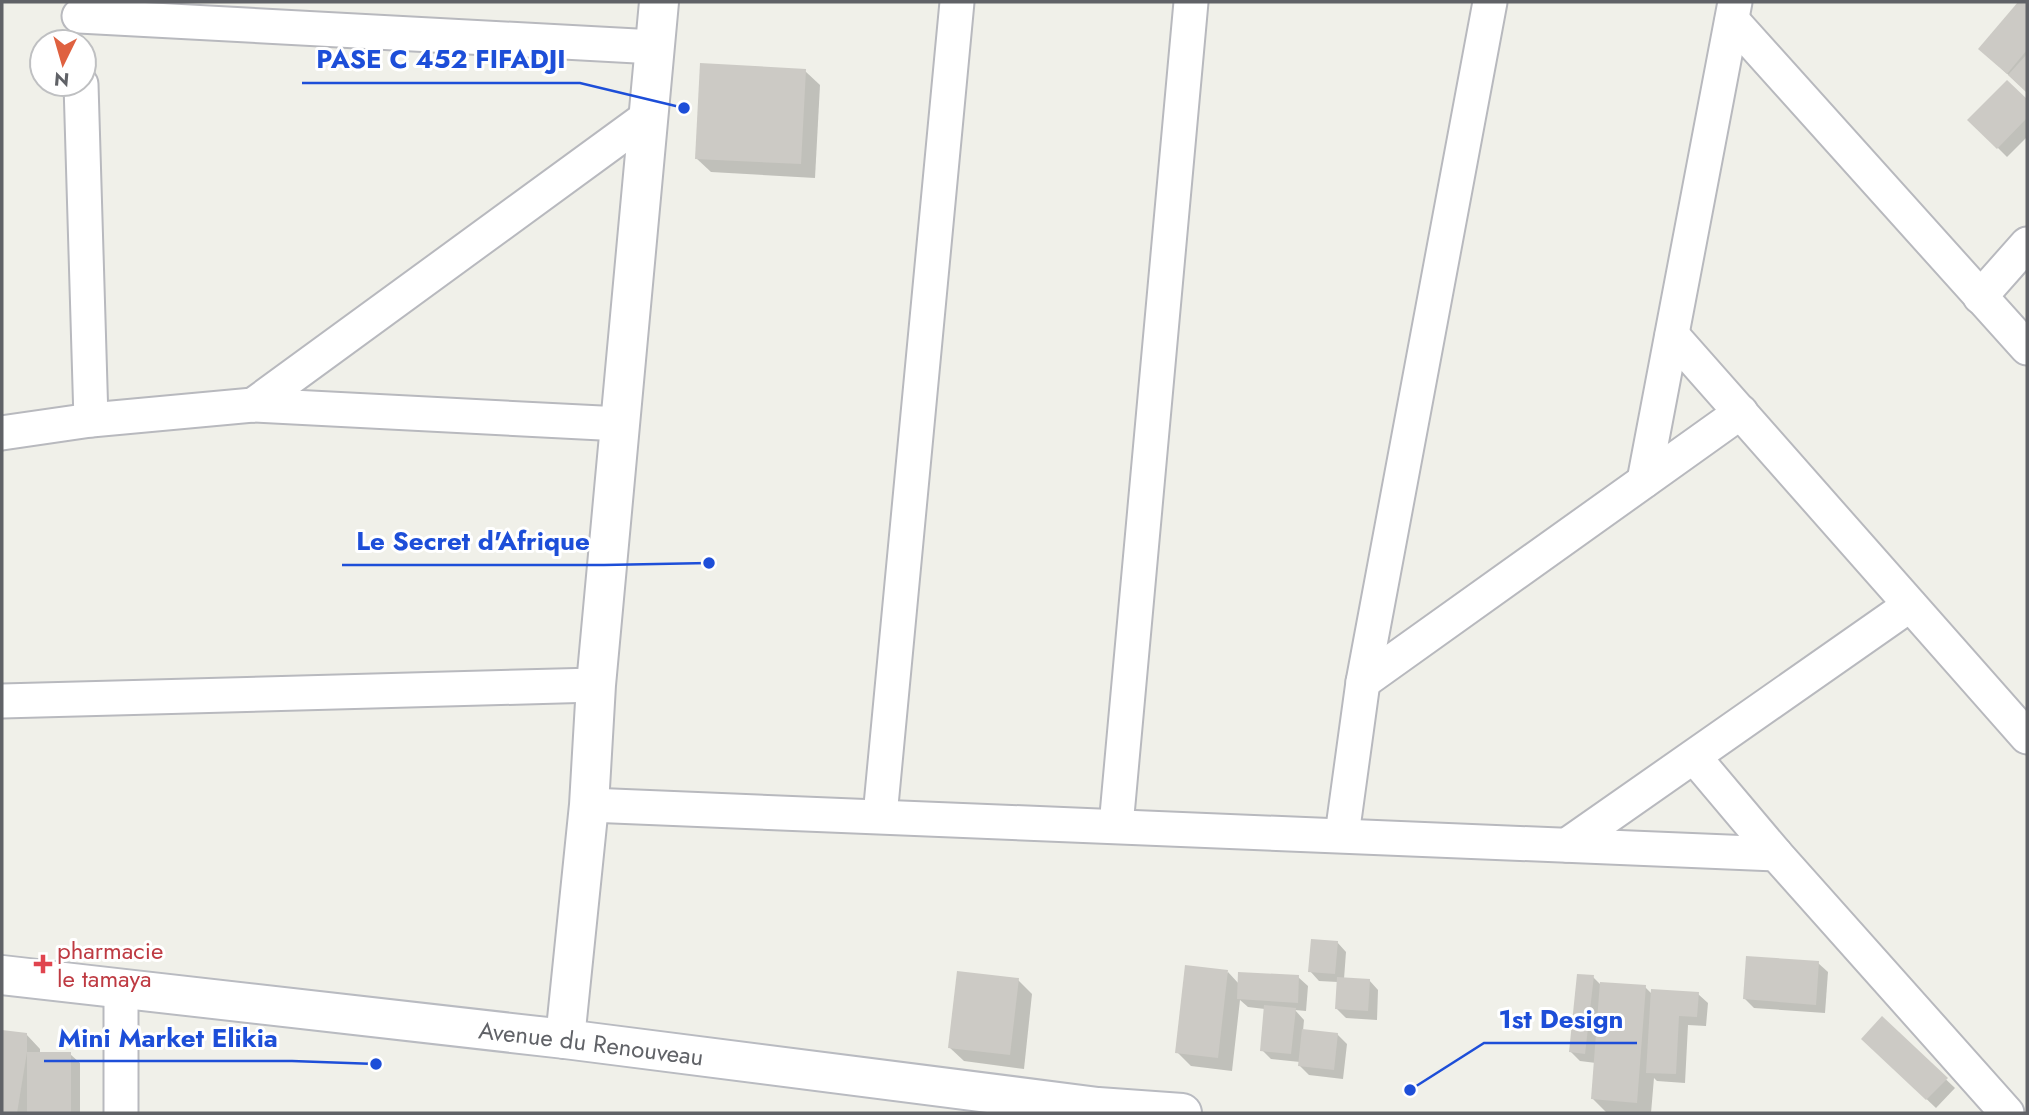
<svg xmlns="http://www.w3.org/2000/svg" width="2029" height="1115" font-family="Jost,sans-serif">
  <rect width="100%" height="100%" fill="#f0f0e9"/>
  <!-- shadow -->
  <g fill="#0003">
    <path d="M2020,2h7v90l-47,-43z"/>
    <path d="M805,71l15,14 -5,93 -104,-6 -15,-14z"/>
    <path d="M2007,82l20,19v36l-20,20 -37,-37z"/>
    <path d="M1337,942l9,10 -2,27 25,1 9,10 -1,30 -31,-2 -10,-10 2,-26 -19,-1 -9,-10z"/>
    <path d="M1818,963l10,9 -3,41 -71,-5 -9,-9z"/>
    <path d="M1228,972l11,12 59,-7 10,9 -2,25 -11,-1 9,10 -1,11 34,3 10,10 -4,35 -34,-4 -9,-9v-4l-29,-3 -9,-9 3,-41 -17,-2 -8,-7 -8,71 -41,-5 -14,-14z"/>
    <path d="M1593,977l7,7 45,3 7,7h46l10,9 -2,23 -18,-1 -3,58 -28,-2 -3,-3 -3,35h-44l-14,-14 3,-36 -16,-2 -10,-10z"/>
    <path d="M1018,980l14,14 -8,75 -60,-8 -15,-14z"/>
    <path d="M1882,1019l73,69 -19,20 -73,-69z"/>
    <path d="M2,1031l24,3 14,15v5h30l10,9v50h-78z"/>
  </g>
  <!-- building -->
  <g fill="#cccac5">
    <path d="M2018,2h9v48l-20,24 -29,-25z"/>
    <path d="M2027,54v39l-19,-18z"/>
    <path d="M700,63l106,6 -5,95 -106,-5z"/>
    <path d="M2007,80l20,19v19l-30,31 -30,-29z"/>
    <path d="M1311,939l27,2 -3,33 -27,-2z"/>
    <path d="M1746,956l73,5 -3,44 -73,-6z"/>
    <path d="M1185,965l43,5 -10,88 -43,-5z"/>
    <path d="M957,971l62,7 -9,77 -62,-7z"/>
    <path d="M1238,972l61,3 -1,28 -61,-4z"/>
    <path d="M1577,974l17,1 -9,79 -16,-2z"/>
    <path d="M1337,977l33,2 -2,32 -33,-2z"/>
    <path d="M1600,982l46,3 -9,118 -46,-4z"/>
    <path d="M1651,989l48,3 -2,25 -18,-1 -3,58 -30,-1z"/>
    <path d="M1264,1005l32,3 -5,46 -31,-3z"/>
    <path d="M1882,1016l66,62 -22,22 -65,-61z"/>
    <path d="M1302,1029l36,4 -4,37 -36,-4z"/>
    <path d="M2,1030l25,3v19l-10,61h-15z"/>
    <rect x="27" y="1052" width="44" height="61"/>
  </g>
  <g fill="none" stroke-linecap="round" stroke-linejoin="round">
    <!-- minor casing -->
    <g stroke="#b8b9be" stroke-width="37">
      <g id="minor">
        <path d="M79,16l576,31"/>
        <path d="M1732,20l295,328"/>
        <path d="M81,84l10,336"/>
        <path d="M1980,297l47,-53"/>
        <path d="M1672,335l355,402"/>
        <path d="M253,405l397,-290"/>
        <path d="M2,433l89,-13 162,-15 368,19"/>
        <path d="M1644,481l91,-479"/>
        <path d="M1363,682l378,-270"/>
        <path d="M2,701l594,-16"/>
        <path d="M1695,758l81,96 231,259"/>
        <path d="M589,805l1187,49"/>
        <path d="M880,816l77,-814"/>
        <path d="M1116,826l75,-824"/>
        <path d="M1342,835l21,-153 127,-680"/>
        <path d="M1567,845l343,-240"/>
        <path d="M121,987v126"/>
      </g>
    </g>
    <!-- tertiary casing -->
    <g stroke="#b8b9be" stroke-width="42">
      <path id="tertiary" d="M565,1039l24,-234 7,-120 63,-683"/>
    </g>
    <!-- secondary casing -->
    <g stroke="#b9bbc1" stroke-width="42">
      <g id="secondary">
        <path id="s1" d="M2,975l563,64 533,68 84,6"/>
      </g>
    </g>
    <!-- minor -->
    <use href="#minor" stroke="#fff" stroke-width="33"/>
    <!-- tertiary -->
    <use href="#tertiary" stroke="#fff" stroke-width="38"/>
    <!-- secondary -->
    <use href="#secondary" stroke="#fff" stroke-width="38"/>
  </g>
  <!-- markers -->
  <path fill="#e0444e" stroke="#fff" stroke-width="2.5" d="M39.5 953.5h7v7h7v7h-7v7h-7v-7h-7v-7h7z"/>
  <g text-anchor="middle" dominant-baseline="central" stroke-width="6" stroke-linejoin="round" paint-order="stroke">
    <!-- health labels -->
    <g font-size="24" fill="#be3a42" stroke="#fff" text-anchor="start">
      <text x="57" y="950">pharmacie<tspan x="57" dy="28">le tamaya</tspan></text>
    </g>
    <!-- street labels -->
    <g font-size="24" fill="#606267" stroke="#fff">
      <text stroke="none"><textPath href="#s1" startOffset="593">Avenue du Renouveau</textPath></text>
    </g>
  </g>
  <!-- callouts -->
  <path fill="none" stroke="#1d4ed8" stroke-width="2.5" d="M684 108L580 83H302M709 563L604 565H342M1410 1090L1484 1043H1637M376 1064L292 1061H44"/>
  <g fill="#1d4ed8" stroke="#fff" stroke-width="2.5">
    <circle cx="684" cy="108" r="7"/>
    <circle cx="709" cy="563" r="7"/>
    <circle cx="1410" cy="1090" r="7"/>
    <circle cx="376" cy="1064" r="7"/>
  </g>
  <g font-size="26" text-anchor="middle" font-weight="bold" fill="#1d4ed8" stroke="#fff" stroke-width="6" stroke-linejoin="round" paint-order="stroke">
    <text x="441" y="68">PASE C 452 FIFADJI</text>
    <text x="473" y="550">Le Secret d'Afrique</text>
    <text x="1561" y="1028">1st Design</text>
    <text x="168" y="1047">Mini Market Elikia</text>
  </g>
  <!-- border -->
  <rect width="2029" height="1115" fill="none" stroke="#606267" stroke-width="7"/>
  <!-- north arrow -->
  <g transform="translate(63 63) rotate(185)"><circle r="33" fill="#ffffff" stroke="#bfc0c2" stroke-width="2"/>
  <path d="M0-5L12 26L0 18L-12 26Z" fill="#df6140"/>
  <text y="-10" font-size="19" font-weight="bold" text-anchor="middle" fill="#606267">N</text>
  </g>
</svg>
